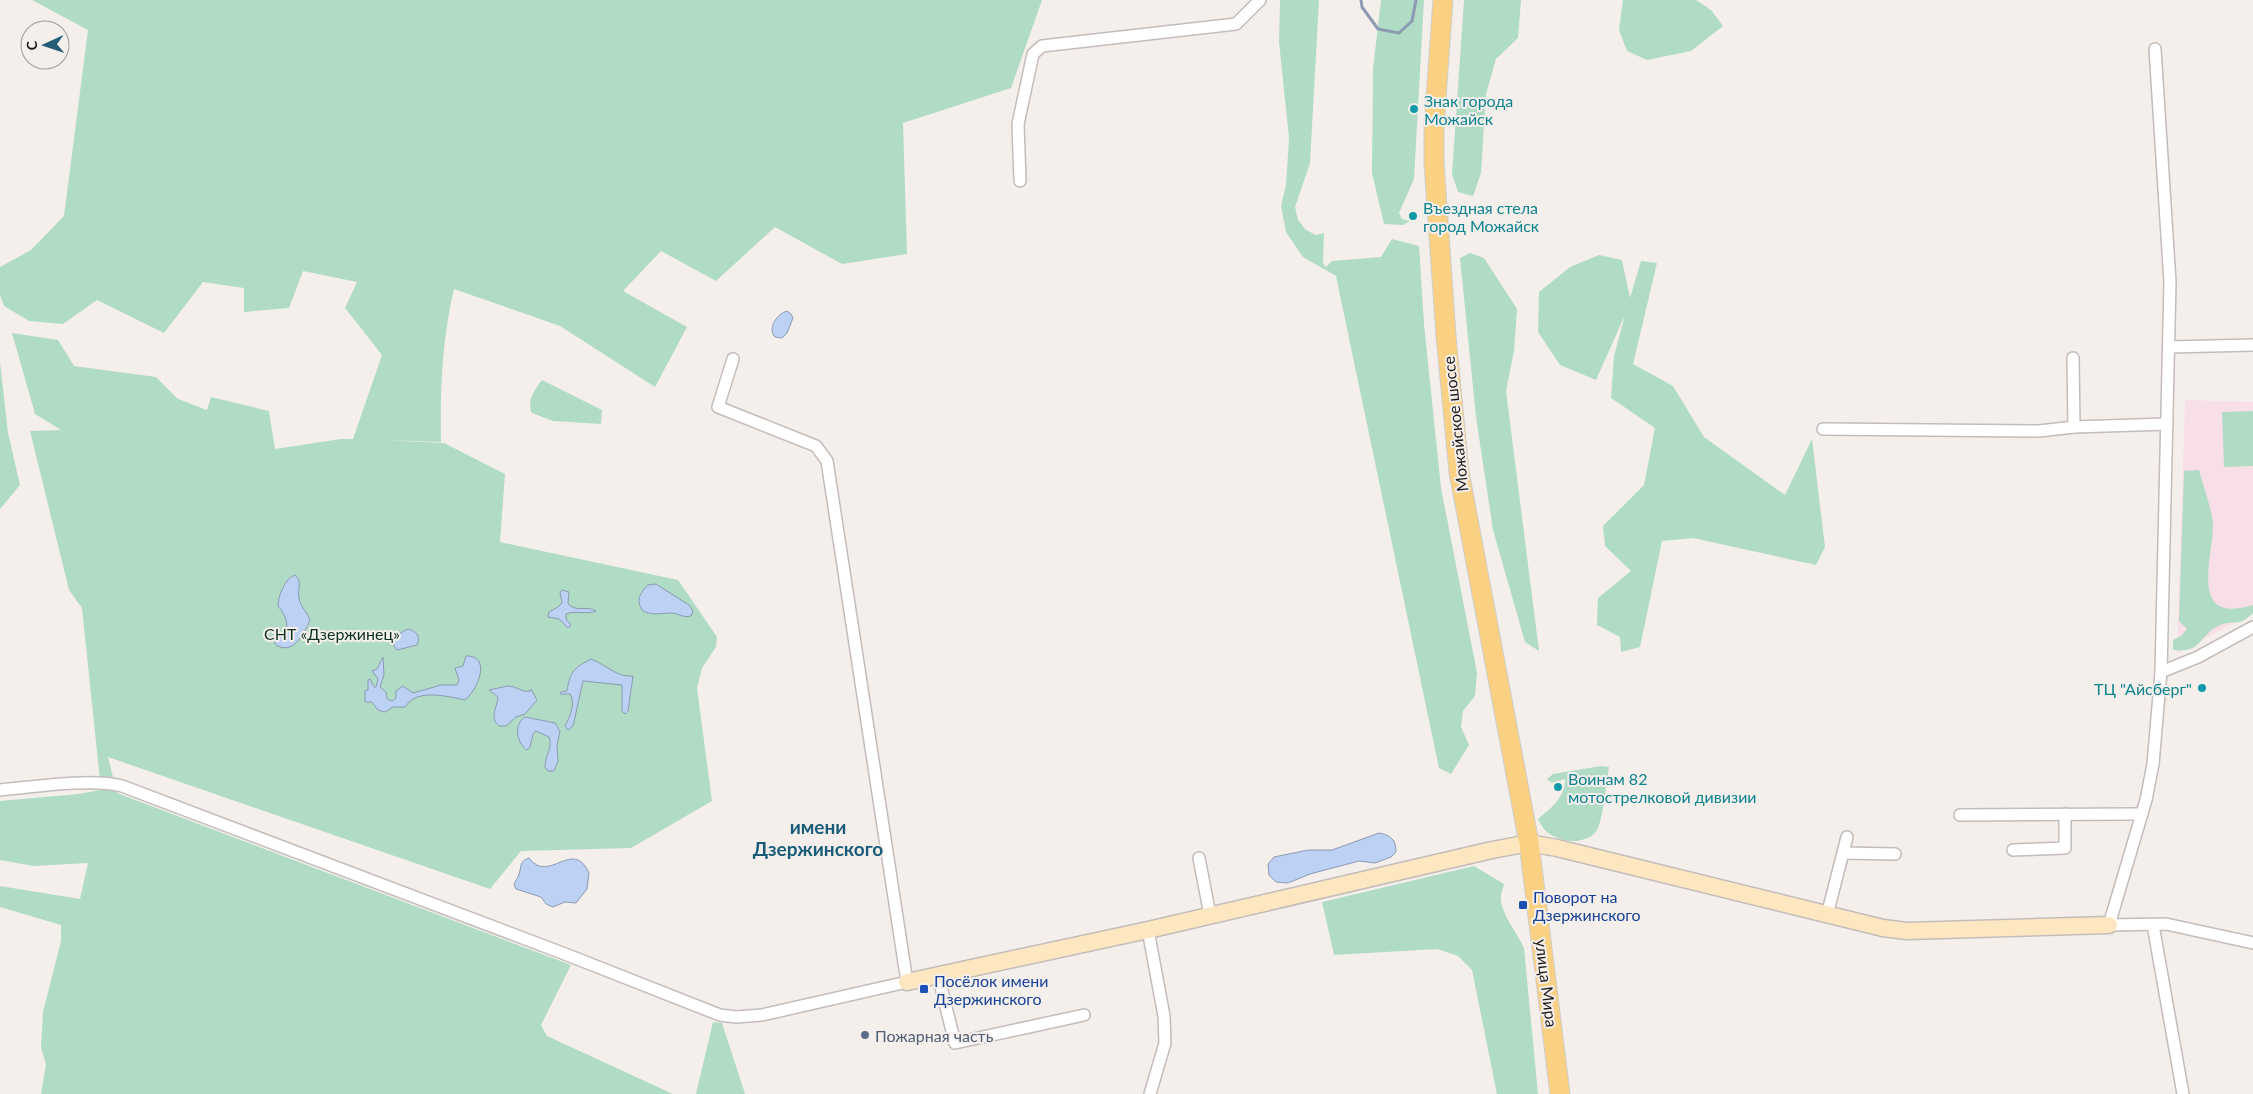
<svg xmlns="http://www.w3.org/2000/svg" width="2253" height="1094" font-family="Lato,sans-serif">
  <rect width="100%" height="100%" fill="#f5efec"/>
  <!-- education -->
  <path fill="#f8dfe7" d="M2185,400l68,2v211l-76,40z"/>
  <!-- green -->
  <g fill="#b0dbc5">
    <path d="M32,0h1010l-31,88 -108,35 4,131 -65,10 -67,-37 -59,54 -55,-30 -38,40 64,36 -32,60 -95,-61 -106,-37c-12,51 -14,101 -13,153l-59,-2 62,3 61,31 -5,68 178,38 39,57 -1,10 -14,21 -5,20 15,113 -81,47 -110,3 -31,38 -382,-132 9,36 454,172 -30,60 6,11 126,58h-632l5,-29 -5,-18 2,-35 18,-71v-16l-61,-18v-21l80,13 8,-36 -55,3 -33,-6v-59l78,-7 23,-4 -19,-182 -13,-18 -39,-159 31,-1 -26,-16 -23,-81 46,7 16,26 82,11 22,22 29,11 4,-13 58,14 6,38 66,-10h12l29,-84 -37,-47 12,-26 -54,-11 -14,37 -45,4v-24l-41,-6 -39,51 -67,-33 -34,24 -34,-3 -25,-15 -4,-11v-28l31,-17 33,-34 24,-186z"/>
    <path d="M1280,0h39l-9,163 -15,44 3,13 8,10 10,5 8,-2 -1,31 3,3 6,-6 49,-4 11,-18 27,7 5,78 17,164 36,185 -2,23 -12,15 -2,16 8,18 -18,29 -12,-6 -103,-492 -33,-19 -17,-25 -5,-26 5,-21 3,-47 -10,-96z"/>
    <path d="M1381,0h43l-10,179 -15,34 3,6 8,2 -7,4 -19,-1 -12,-51 1,-104z"/>
    <path d="M1464,0h57l-3,38 -22,21 -10,35 -5,79 -8,23 -15,-4 -6,-18z"/>
    <path d="M1623,0h73l15,10 12,16 -32,25 -44,9 -20,-9 -8,-21z"/>
    <path d="M1470,253l14,5 33,51 -3,42 -8,40 33,260 -14,-9 -32,-112 -17,-113 -16,-159z"/>
    <path d="M1599,255l23,5 8,38 11,-37 16,2 -24,101 40,22 31,51 81,58 27,-56 13,108 -9,18 -123,-27 -31,3 -22,106 -19,5 -1,-15 -23,-12 1,-27 33,-27 -26,-25 -2,-20 41,-41 11,-57 -44,-30 3,-42 11,-41 -29,65 -36,-15 -22,-33 1,-40 31,-25z"/>
    <path d="M0,362l8,71 12,52 -20,24z"/>
    <path d="M542,380l60,30 -1,14 -48,-3 -21,-8c-6,-11 3,-24 10,-33z"/>
    <path d="M2253,411v55l-29,1 -2,-55z"/>
    <path d="M2199,470c4,16 14,41 14,57 -1,34 -24,98 40,78v8c-15,15 -18,6 -33,12 -21,9 -17,29 -47,25v-10l8,-4 6,-7 -8,-8 5,-150z"/>
    <path d="M1601,766l8,1c-3,17 -5,46 -11,61 -5,12 -23,15 -34,12 -14,-4 -20,-8 -26,-21 13,-11 27,-21 27,-40l-13,4 -5,-4 6,-5z"/>
    <path d="M1474,866l30,18c-1,5 -4,11 -3,16 1,15 17,34 23,48l14,146h-41l-25,-124 -14,-14 -21,-7 -103,6 -12,-53z"/>
    <path d="M713,1022l9,1 23,71h-49z"/>
  </g>
  <!-- water -->
  <g fill="#bcd1f4" stroke="#8c9ab2">
    <path d="M787,311l4,3 2,4 -6,15 -5,5 -7,-1c-8,-9 2,-23 12,-26z"/>
    <path d="M295,575c8,7 2,14 4,23 1,8 8,14 11,22 -6,14 -18,37 -35,24l-1,-5 12,-4c3,-11 -1,-21 -8,-29 0,-10 7,-28 17,-31z"/>
    <path d="M656,584l33,21 4,6 -2,5c-8,2 -11,-2 -19,-3 -11,0 -19,3 -29,-2 -8,-10 -3,-18 5,-26z"/>
    <path d="M562,590l7,2 -1,11c6,10 19,2 28,8 -10,4 -20,-1 -30,3v5l5,6 -3,3 -9,-9 -11,-2 1,-5 9,-5 4,-4 -2,-11z"/>
    <path d="M408,629c8,2 13,7 9,16l-20,5 -3,-4c-1,-8 6,-14 14,-17z"/>
    <path d="M466,656c26,-1 12,34 -1,44 -14,-3 -38,-9 -52,-1 -4,2 -6,6 -8,8h-12l-8,5 -7,-2 -6,-8h-7v-11l3,-1v-10l2,-1 4,8h2l2,-8 -6,-8 5,-2 6,-12 1,18 -4,12 6,5 1,7 5,2 4,-3v-7l7,-5 10,7 28,-8h16l2,-5 -4,-12 8,-2z"/>
    <path d="M591,659c14,5 26,19 42,17l-5,35 -3,3 -3,-3v-26l-39,-4 -10,45 -5,4 -3,-4c5,-9 11,-23 5,-32h-10l1,-2 6,-1c3,-20 7,-23 24,-32z"/>
    <path d="M508,686c8,0 15,7 22,5l1,-2 6,11 -12,14 -9,3 -10,9h-7c-10,-8 -2,-18 -1,-29l-9,-7z"/>
    <path d="M525,717l30,6 5,8 -3,14 1,16 -4,10h-6l-3,-4c0,-11 8,-20 4,-30l-13,-6 -3,3 -3,13 -3,3c-10,-6 -14,-26 -2,-33z"/>
    <path d="M1379,833c12,2 17,7 17,19l-5,5 -16,6 -16,-2 -49,13 -22,9 -12,-1 -7,-7 -1,-11 6,-7 34,-7h24z"/>
    <path d="M529,858c20,27 44,-21 60,15l-2,16 -11,14 -11,-1 -12,5 -7,-3 -5,-7 -25,-8 -2,-4c1,-4 4,-7 5,-11 3,-9 0,-12 10,-16z"/>
  </g>
  <g fill="none" stroke-linecap="round" stroke-linejoin="round">
    <!-- stream -->
    <path stroke="#8c9ab2" stroke-width="3" d="M1361,0l1,7 16,22 21,4 13,-12 4,-21"/>
    <!-- street casing -->
    <g stroke="#c3bcba" stroke-width="14">
      <g id="street">
        <path d="M2155,49l15,233 -9,390 -8,92 -7,36 -37,125 57,-1 87,19"/>
        <path d="M1020,181l-2,-57 15,-70 9,-8 194,-22 24,-24"/>
        <path d="M2169,347l84,-2"/>
        <path d="M2073,358l1,69"/>
        <path d="M1823,429l216,2 35,-4 93,-3"/>
        <path d="M2161,672l37,-15 55,-30"/>
        <path d="M0,790c33,-3 91,-12 122,-4l443,168 155,61 16,2 26,-2 145,-33 -80,-521 -11,-15 -98,-39 15,-48"/>
        <path d="M1960,815l182,-1"/>
        <path d="M2013,850l52,-2v-34"/>
        <path d="M1844,853l51,1"/>
        <path d="M1199,858l11,57"/>
        <path d="M1827,915l20,-78"/>
        <path d="M2153,925l30,169"/>
        <path d="M1148,930l16,86 1,27 -15,51"/>
        <path d="M938,975l17,68 129,-28"/>
      </g>
    </g>
    <!-- secondary casing -->
    <g stroke="#c3bcba" stroke-width="19">
      <path id="secondary" d="M907,982l241,-52 344,-80 37,-7 28,5 326,80 24,3 202,-6"/>
    </g>
    <!-- primary casing -->
    <g stroke="#cdcdcc" stroke-width="21">
      <path id="primary" d="M1443,0l-9,126v37l12,173 13,136 70,371 31,251"/>
    </g>
    <!-- street -->
    <use href="#street" stroke="#fff" stroke-width="11"/>
    <!-- secondary -->
    <use href="#secondary" stroke="#fce7c1" stroke-width="16"/>
    <!-- primary -->
    <use href="#primary" stroke="#fad083" stroke-width="19"/>
  </g>
  <!-- markers -->
  <g fill="#0f9aa8" stroke="#f5efec" stroke-width="2">
    <circle cx="1414" cy="109" r="5"/>
    <circle cx="1413" cy="216" r="5"/>
    <circle cx="2202" cy="688" r="5"/>
    <circle cx="1558" cy="787" r="5"/>
  </g>
  <g fill="#1a4fb4" stroke="#f5efec" stroke-width="2">
    <rect x="1518" y="900" width="10" height="10" rx="2.5"/>
    <rect x="919" y="984" width="10" height="10" rx="2.5"/>
  </g>
  <circle fill="#5c6f8a" stroke="#f5efec" stroke-width="2" cx="865" cy="1035" r="5"/>
  <g text-anchor="middle" dominant-baseline="central" stroke-width="4" stroke-linejoin="round" paint-order="stroke">
    <!-- culture labels -->
    <g font-size="16" fill="#0d838f" stroke="#f5efec" text-anchor="start">
      <text x="1424" y="100">Знак города<tspan x="1424" dy="18">Можайск</tspan></text>
      <text x="1423" y="207">Въездная стела<tspan x="1423" dy="18">город Можайск</tspan></text>
      <text x="2192" y="688" text-anchor="end">ТЦ "Айсберг"</text>
      <text x="1568" y="778">Воинам 82<tspan x="1568" dy="18">мотострелковой дивизии</tspan></text>
    </g>
    <!-- street labels -->
    <g font-size="16" fill="#1d1a19" stroke="#f5efec">
      <text transform="translate(1455 424) rotate(-96)">Можайское шоссе</text>
      <text transform="translate(1547 983) rotate(83)">улица Мира</text>
    </g>
    <!-- park labels -->
    <g font-size="16" fill="#0b3121" stroke="#f5efec">
      <text x="332" y="633">СНТ «Дзержинец»</text>
    </g>
    <!-- transit labels -->
    <g font-size="16" fill="#164399" stroke="#f5efec" text-anchor="start">
      <text x="1533" y="896">Поворот на<tspan x="1533" dy="18">Дзержинского</tspan></text>
      <text x="934" y="980">Посёлок имени<tspan x="934" dy="18">Дзержинского</tspan></text>
    </g>
    <!-- service labels -->
    <g font-size="16" fill="#4e5e75" stroke="#f5efec" text-anchor="start">
      <text x="875" y="1035">Пожарная часть</text>
    </g>
    <!-- quarter labels -->
    <g font-size="19" font-weight="bold" fill="#185c79" stroke="#f5efec">
      <text x="818" y="826">имени<tspan x="818" dy="22">Дзержинского</tspan></text>
    </g>
  </g>
  <!-- north arrow -->
  <g transform="translate(45 45) rotate(267)"><circle r="24" fill="#f5efec" stroke="#9f9a98"/>
  <path d="M0-4L9 19L0 12L-9 19Z" fill="#245d76"/>
  <text y="-8" font-size="14" font-weight="bold" text-anchor="middle" fill="#1d1a19">С</text>
  </g>
</svg>
